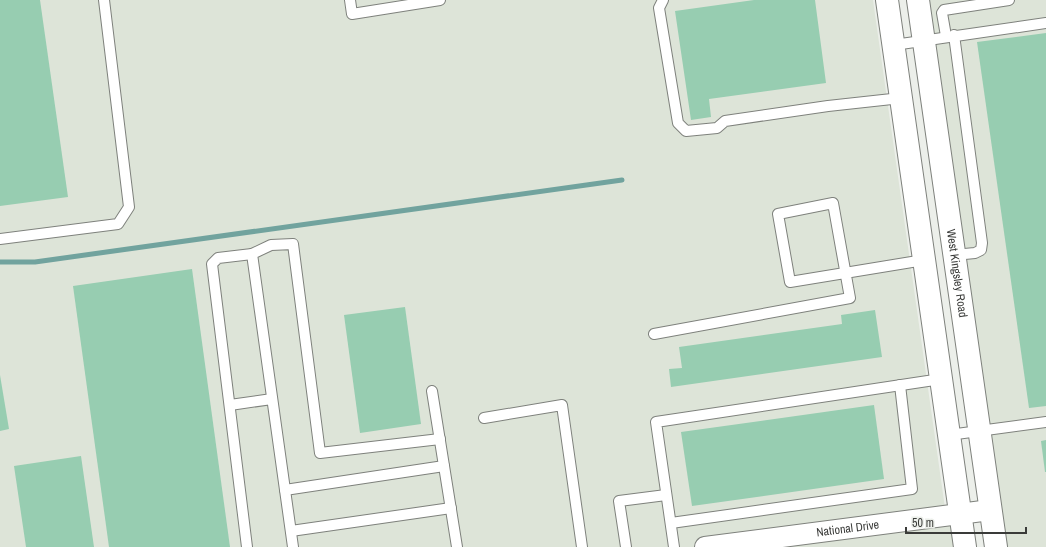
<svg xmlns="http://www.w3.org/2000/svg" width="1046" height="547" font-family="'Archivo Narrow',sans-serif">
  <rect width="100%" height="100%" fill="#ecefea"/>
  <!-- built -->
  <g fill="#dde4d8">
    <path d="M0,0h873l73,515 19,32h-965z"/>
    <path d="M927,0h119v547h-39z"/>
  </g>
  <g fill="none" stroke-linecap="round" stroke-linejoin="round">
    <!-- stream -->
    <path stroke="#71a39e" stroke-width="5" d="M0,262h35l587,-82"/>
  </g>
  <!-- building -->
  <g fill="#97cdb1">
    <path d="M0,0h40l28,197 -68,9z"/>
    <path d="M754,0h61l11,83 -117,16 2,18 -20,3 -16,-109z"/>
    <path d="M1046,33v373l-17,2 -52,-366z"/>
    <path d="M192,269l38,278h-121l-36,-261z"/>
    <path d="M405,307l16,117 -61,9 -16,-118z"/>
    <path d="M875,310l7,47 -211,30 -2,-18 13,-1 -3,-21 163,-23 -1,-9z"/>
    <path d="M0,375l9,54 -9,2z"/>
    <path d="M874,405l10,74 -192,27 -11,-74z"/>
    <path d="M1046,440v32h-1l-4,-31z"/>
    <path d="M81,456l13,91h-68l-12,-81z"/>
  </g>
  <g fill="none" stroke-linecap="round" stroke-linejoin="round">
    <!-- lane casing -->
    <g stroke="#7e817c" stroke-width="12">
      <g id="lane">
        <path d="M350,0l2,14 88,-14"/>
        <path d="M663,0l-4,8 19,115 8,8 31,-3 8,-7 103,-15 73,-8"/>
        <path d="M946,36l-4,-23 2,-3 65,-10"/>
        <path d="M894,45l152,-22"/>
        <path d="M0,239l118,-15 11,-17 -25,-207"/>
        <path d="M954,255l21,-2 6,-3 1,-7 -28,-208"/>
        <path d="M654,334l196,-36 -17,-95 -55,11 12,68 134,-22"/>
        <path d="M432,391l25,156"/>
        <path d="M230,405l42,-6"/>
        <path d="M484,418l78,-13 20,142"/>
        <path d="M949,435l97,-13"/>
        <path d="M285,490l159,-24"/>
        <path d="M671,523l241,-34 -12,-104"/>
        <path d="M291,531l160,-23"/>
        <path d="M247,547l-35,-283 6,-6 34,-4"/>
        <path d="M293,547l-41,-293 19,-9 22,-1 27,209 120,-14"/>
        <path d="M626,547l-7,-46 47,-6"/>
        <path d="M674,547l-18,-125 285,-43"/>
      </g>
    </g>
    <!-- street casing -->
    <g stroke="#7e817c" stroke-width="22">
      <g id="street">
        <path id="s1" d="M705,547l285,-37"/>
      </g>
    </g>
    <!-- secondary casing -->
    <g stroke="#7e817c" stroke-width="24">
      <g id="secondary">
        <path d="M887,0l78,547"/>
        <path id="s2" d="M918,0l78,547"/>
      </g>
    </g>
    <!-- lane -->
    <use href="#lane" stroke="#fff" stroke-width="10"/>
    <!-- street -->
    <use href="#street" stroke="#fff" stroke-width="20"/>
    <!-- secondary -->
    <use href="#secondary" stroke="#fff" stroke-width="22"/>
  </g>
  <g text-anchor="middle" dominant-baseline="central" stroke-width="4" stroke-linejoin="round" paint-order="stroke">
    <!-- street labels -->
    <g font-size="12" fill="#3a3b39" stroke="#ecefea">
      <text stroke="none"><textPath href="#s2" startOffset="276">West Kingsley Road</textPath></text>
      <text stroke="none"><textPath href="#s1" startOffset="144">National Drive</textPath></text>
    </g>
  </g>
  <!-- scale -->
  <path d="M906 527v6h120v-6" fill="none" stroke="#3a3b39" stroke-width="2"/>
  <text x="912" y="527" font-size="12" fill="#3a3b39" stroke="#ecefea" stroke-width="3" paint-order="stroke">50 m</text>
</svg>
